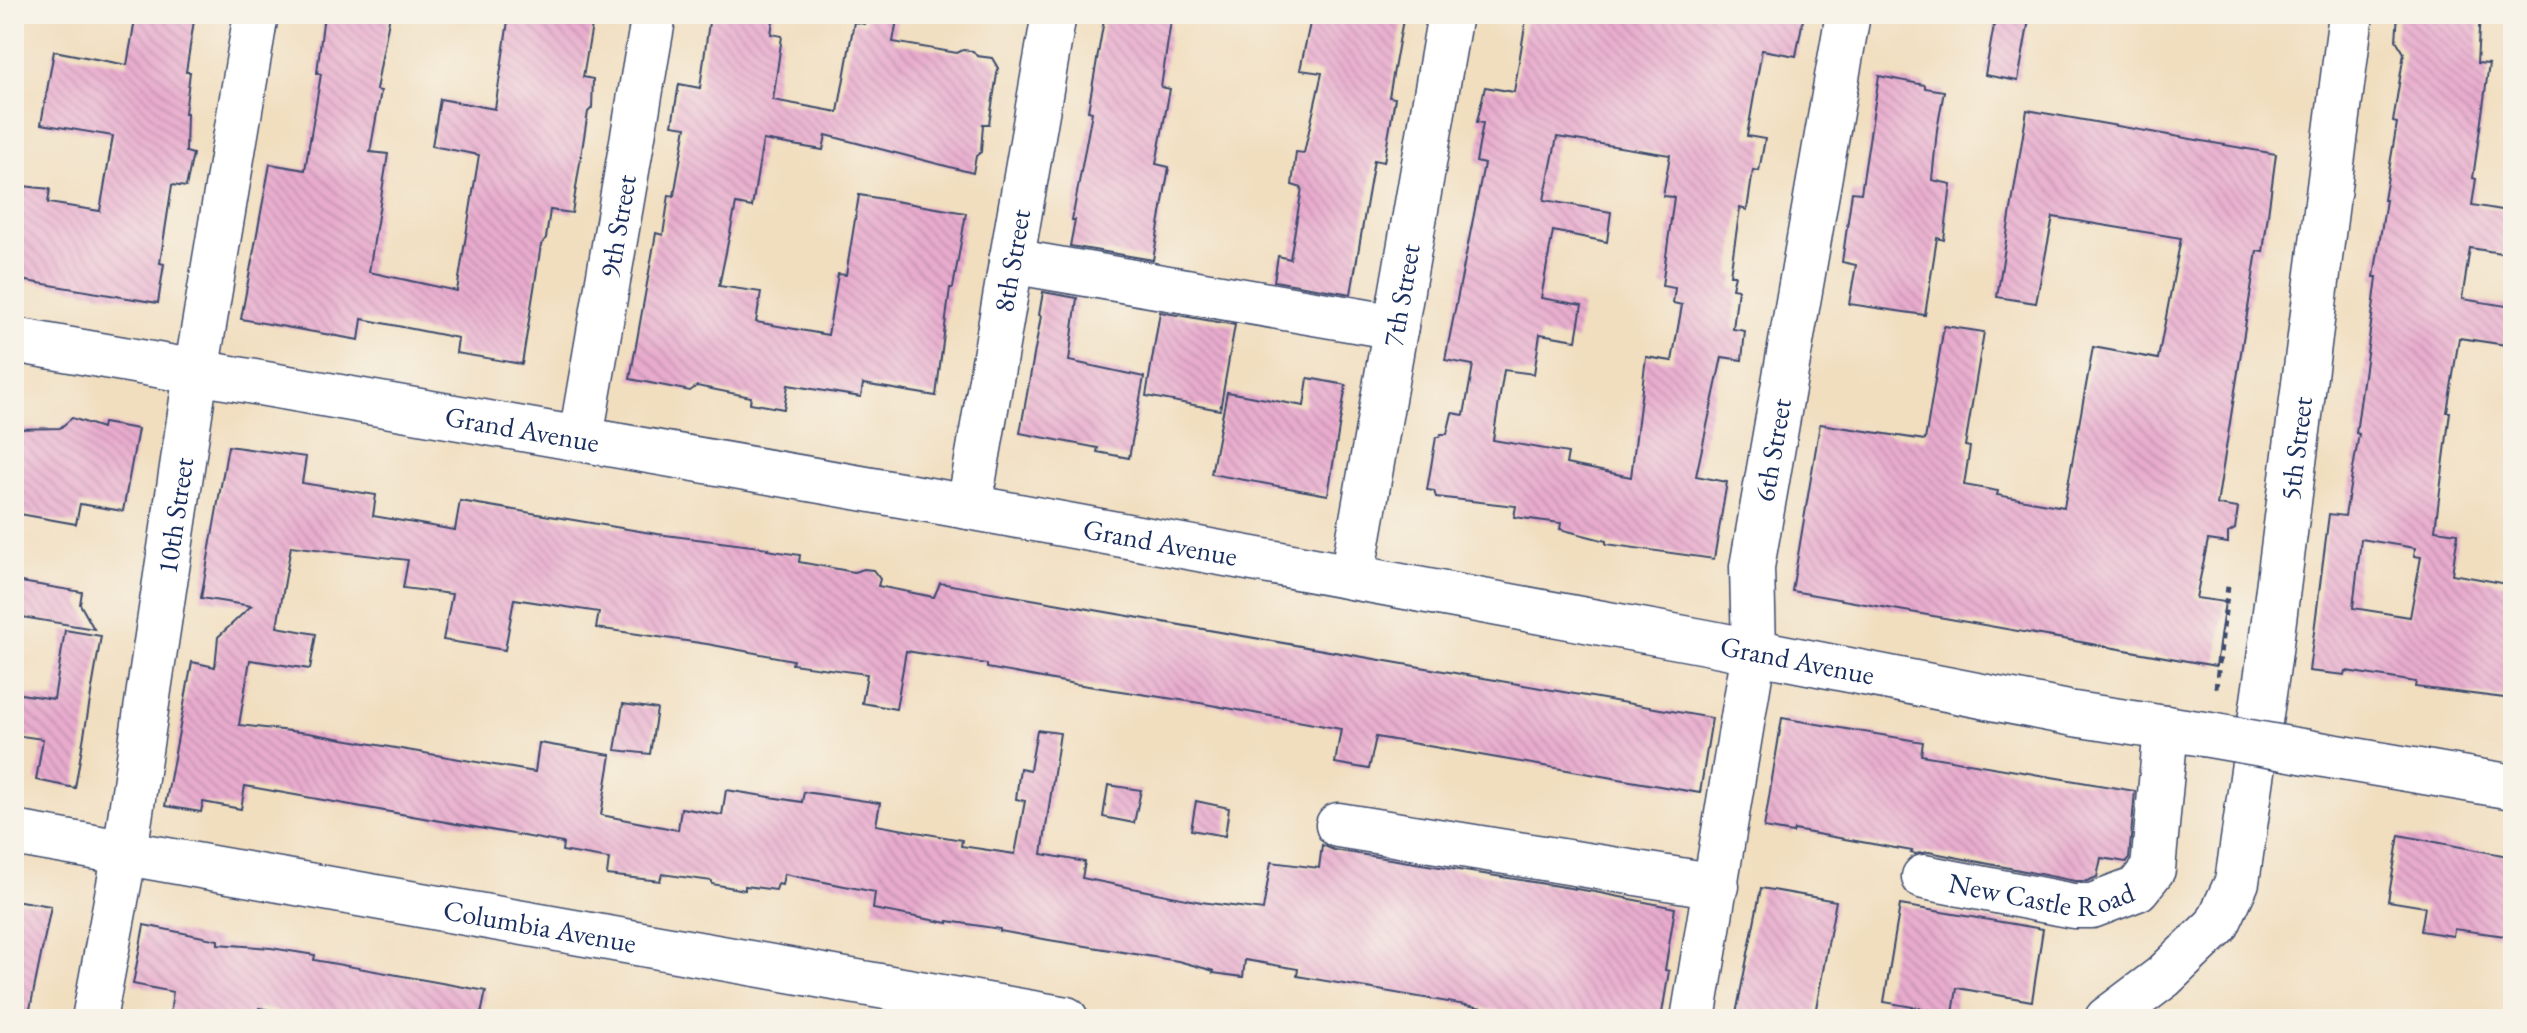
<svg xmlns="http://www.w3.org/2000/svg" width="2527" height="1033" font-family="'EB Garamond',serif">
  <defs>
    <pattern id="building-back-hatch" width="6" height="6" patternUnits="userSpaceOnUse" patternTransform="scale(2)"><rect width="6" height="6" fill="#e8abcd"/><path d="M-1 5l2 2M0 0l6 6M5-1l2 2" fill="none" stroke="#c693b2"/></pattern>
  </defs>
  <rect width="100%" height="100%" fill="#f7f3e8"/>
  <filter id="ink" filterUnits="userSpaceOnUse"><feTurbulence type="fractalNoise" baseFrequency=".0125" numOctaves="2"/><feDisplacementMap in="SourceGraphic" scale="16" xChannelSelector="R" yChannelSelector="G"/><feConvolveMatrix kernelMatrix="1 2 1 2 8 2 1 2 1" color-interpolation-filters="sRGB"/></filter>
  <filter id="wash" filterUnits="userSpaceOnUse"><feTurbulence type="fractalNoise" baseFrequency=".006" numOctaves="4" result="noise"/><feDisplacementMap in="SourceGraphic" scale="32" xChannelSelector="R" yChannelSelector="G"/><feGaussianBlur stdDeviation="1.8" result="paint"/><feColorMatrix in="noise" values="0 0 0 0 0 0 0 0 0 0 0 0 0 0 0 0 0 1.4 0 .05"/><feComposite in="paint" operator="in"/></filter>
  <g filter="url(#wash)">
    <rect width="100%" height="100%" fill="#f1debf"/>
    <g id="blocks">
      <!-- building -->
      <g fill="url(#building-back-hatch)" fill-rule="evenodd">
        <path d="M136,14h59l-9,58h4l-5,41h2l-1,39 7,2 -7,33 -14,-2 -12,78 4,1 -6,39 -144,-24v-94l36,4 -2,14 52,8 13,-75 -72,-12 13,-73 73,14z"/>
        <path d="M324,14h66l-14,76 5,1 -11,61 18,2 -19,118 88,19 22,-136 -47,-9 8,-47 55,10 14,-95h85l-11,63 10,2 -1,29 -4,4 -16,101 -22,-3 -4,28 -5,7 -19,119 -66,-11 2,-15 -96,-19 -3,21 -118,-21 29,-155 35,6 16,-96 -4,-1z"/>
        <path d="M722,14h52l-3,20 11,2 -9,64 65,12 16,-90 11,2 1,-10h32l-5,28 64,11 6,-3 10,1 4,5 15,2 6,10 -9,56h-6l-2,28 -5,4 -3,17 -147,-38 -3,15 -60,-10 -11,67 -16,-3 -17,82 42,6 -5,30 72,13 10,-61 8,1 13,-80 107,18 -13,75h-3l-14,108 -73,-12 -2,13 -73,-12 -4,24 -34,-6 1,-6 -54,-11 -7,5 -60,-12 26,-146 7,2 6,-40 5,1 12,-69 -14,-2 7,-41 21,4 9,-66z"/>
        <path d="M1105,14h67l-11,73 9,2 -14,75 13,3 -16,93 -83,-14 5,-26h-3l20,-108 -4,-1z"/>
        <path d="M1312,14h92l-15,83 6,1 -11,64 -10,-2 -23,134 -77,-13 4,-25 12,3 12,-71 -10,-3 4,-33 8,1 18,-80 -22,-3z"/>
        <path d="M1527,14h277l-8,42 -34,-6 -15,86 18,3 -6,32 -6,-1 -6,40 -7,-2 -10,67h5l-3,13 6,1 -5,40 12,2 -3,29 -20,-3 -26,119 31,6 -13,77 -108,-15v-3l-46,-12 1,-6 -47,-6 2,-11 -80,-9 -2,-6 -7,-1 9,-53h4l1,-3h6l5,-21 12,2 9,-50 -28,-5 39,-196 -8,-2 7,-39 -6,-1 8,-35 29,5zM1557,137l113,18 -7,41 11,1 -12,89 13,2 -2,15 9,2 -10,56 -26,-4 -15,120 -65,-13 2,-11 -75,-13 11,-70 30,4 6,-40 36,6 6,-35 -41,-7 12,-67 54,11 4,-30 -67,-12z"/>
        <path d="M1996,14h34l-12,67 -33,-6z"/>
        <path d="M2398,14h82l-3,49 12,1 -16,114 3,1 -4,26 41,7v43l-43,-7 -8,51 51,8v39l-54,-8 -12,74h3l-15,118 23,3 -6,41 61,11v114l-98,-12 1,-5 -70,-11 -1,4 -36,-4 20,-157 16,2 14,-82 -3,-1 16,-116 5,-40h-3l12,-77h-2l13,-77 -4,-1 11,-69 -8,-13zM2361,539l54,9 -1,8 7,1 -11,60 -57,-9z"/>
        <path d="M1879,76l46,9v3l19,3 -7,39 -5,50 19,4 -7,56 -7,-2 -12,77 -76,-11 7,-39 -14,-3 10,-70 9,1z"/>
        <path d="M2027,110l249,44 -13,98 -6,-1 -40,254 21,3 -3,21 -7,4v10l-20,-3 -12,58 29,4 -9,64 -424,-75 28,-167 105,16 19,-114 40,6 -19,114 5,1 -6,38 34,6 -1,4 67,12 29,-160 65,12 23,-121 -128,-21 -17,86 -39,-6z"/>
        <path d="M1043,292l34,6 -8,63 75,16 -15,81 -32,-6 1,-4 -78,-15 21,-117 -2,-1z"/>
        <path d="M1160,312l75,13 -15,85 -74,-14z"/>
        <path d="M1308,378l38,7 -18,110 -117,-21 16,-82 77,14z"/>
        <path d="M72,418l30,10 1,-5 35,6 -15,82 -43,-7 -4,20 -62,-11v-84l46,-1z"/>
        <path d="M228,446l78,11 -4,26 74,12 -3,21 82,14 5,-29 197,33 111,14 -1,2 33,5 -1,7 55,10 10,-3 9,1 7,9 -2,7 56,11 6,-14 772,135 -12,75 -324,-56 -7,32 -34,-6 6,-34 -141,-26 -125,-19 -88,-16v-4l-81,-13 -10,58 -34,-6 5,-29 -75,-10 1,-4 -86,-16 -111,-16 3,-16 -85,-13 -9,51 -62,-10 9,-46 -49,-6 5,-28 -117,-14 -14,81 39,7 -6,35 -60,-9 -11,65 69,8 227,39 4,-29 72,12 -10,60 77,15 3,-22 41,7 4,-25 76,12 2,-10 76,11 -4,22 86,15 -1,6 54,8 10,-53 -9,-2 4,-31 10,2 7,-40 23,3 -18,121 43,8 -3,16 119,24 62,8 8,-48 48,6 3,-23 12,5 261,42 80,16 -10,62 4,1 -8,48h-115l-249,-43 1,-7 -53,-9 -2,17 -30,-4 1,-2 -36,-10 -129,-21 -49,-9v-2l-52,-8v2l-75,-14 2,-17 -91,-18 -2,11 -4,-1 -2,6 -31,-4v4l-33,-6v-3l-50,-7 -2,7 -53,-6 2,-16 -47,-8 1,-8 -318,-57 -4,23 -38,-7 -2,10 -36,-6 27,-144 23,5 3,-30 33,-31 -50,-8z"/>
        <path d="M21,582l61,10 -2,12 14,25 -78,-13z"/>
        <path d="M65,630l36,6 -26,152 -39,-8 7,-41 -29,-4v-42l40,6z"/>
        <path d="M623,704l34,5 -7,45 -35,-4z"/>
        <path d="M1782,718l141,24 -2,13 214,36 -6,68 -3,3 -25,-4 -4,19 -10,4h-12l-146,-29 -14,2 -4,-1 1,-2 -118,-21 -1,3 -29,-5z"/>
        <path d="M1108,785l33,5 -7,33 -31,-6z"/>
        <path d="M1196,801l33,7 -4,28 -34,-6z"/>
        <path d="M2399,835l114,22v80l-59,-8 -1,7 -32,-5 4,-24 -37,-6z"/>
        <path d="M1761,888l75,13 -22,118h-79z"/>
        <path d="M14,900l37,6 -23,113h-14z"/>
        <path d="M1900,905l143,24 -11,72 -75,-13 -4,26 -69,-12z"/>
        <path d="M144,925l74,15v4l53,4 44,7 -1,5 172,31 -6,28h-166l-55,-11 -2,11h-64l-23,-5 3,-22 -40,-8z"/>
      </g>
    </g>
  </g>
  <g filter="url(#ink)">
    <use href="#blocks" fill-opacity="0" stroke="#3b496d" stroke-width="2"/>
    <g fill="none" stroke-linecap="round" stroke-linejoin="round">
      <!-- minor casing -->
      <g stroke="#3b496d" stroke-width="47">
        <g id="minor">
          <path d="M1011,261l385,66"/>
          <path id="s1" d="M14,340l955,167 737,135 368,72 130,20"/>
          <path id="s2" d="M581,437l73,-423"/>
          <path id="s3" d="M969,507l85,-493"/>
          <path id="s4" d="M1352,577l98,-563"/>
          <path d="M2307,752l206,35"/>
          <path d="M1338,825l379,61"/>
          <path id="s5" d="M14,833l1052,186"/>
          <path id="s6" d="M1924,877l149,29h19l45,-17 16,-20 13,-141"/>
          <path id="s7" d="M94,1019l31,-167 71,-479 60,-359"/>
          <path id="s8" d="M1693,1019l61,-368 -2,-84 96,-553"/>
        </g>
      </g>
      <!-- major casing -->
      <g stroke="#3b496d" stroke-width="47">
        <g id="major">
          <path id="s9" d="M2107,1019l56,-42 54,-52 20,-43 32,-223 82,-645"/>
        </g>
      </g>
      <!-- path -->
      <path stroke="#3b496d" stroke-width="5" stroke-dasharray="6 6" stroke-linecap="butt" d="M2216,688l12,-102"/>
      <!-- minor -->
      <use href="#minor" stroke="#fff" stroke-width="44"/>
      <!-- major -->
      <use href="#major" stroke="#fff" stroke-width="44"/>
      <!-- minor-bridge casing -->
      <g stroke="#3b496d" stroke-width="47" stroke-linecap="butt">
        <path id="minor-bridge" d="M2204,734l103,18"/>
      </g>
      <!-- minor-bridge -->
      <use href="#minor-bridge" stroke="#fff" stroke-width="44"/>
    </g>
  </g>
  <g text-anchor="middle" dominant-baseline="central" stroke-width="8" stroke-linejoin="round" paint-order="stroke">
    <!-- street labels -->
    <g font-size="28" fill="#1b2f5e" stroke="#f7f3e8">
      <text stroke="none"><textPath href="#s2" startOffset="214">9th Street</textPath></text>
      <text stroke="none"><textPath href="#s3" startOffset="250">8th Street</textPath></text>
      <text stroke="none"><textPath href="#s4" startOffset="286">7th Street</textPath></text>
      <text stroke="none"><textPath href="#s1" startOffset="516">Grand Avenue</textPath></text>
      <text stroke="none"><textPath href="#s9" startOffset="630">5th Street</textPath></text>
      <text stroke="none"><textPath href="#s8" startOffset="576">6th Street</textPath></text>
      <text stroke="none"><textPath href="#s7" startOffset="510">10th Street</textPath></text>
      <text stroke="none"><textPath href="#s1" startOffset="1164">Grand Avenue</textPath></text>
      <text stroke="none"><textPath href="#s1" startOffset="1812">Grand Avenue</textPath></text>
      <text stroke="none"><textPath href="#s6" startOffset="120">New Castle Road</textPath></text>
      <text stroke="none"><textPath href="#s5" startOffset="534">Columbia Avenue</textPath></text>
    </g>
  </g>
  <!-- margin -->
  <rect width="2527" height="1033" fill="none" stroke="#f7f3e8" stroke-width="48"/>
</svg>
